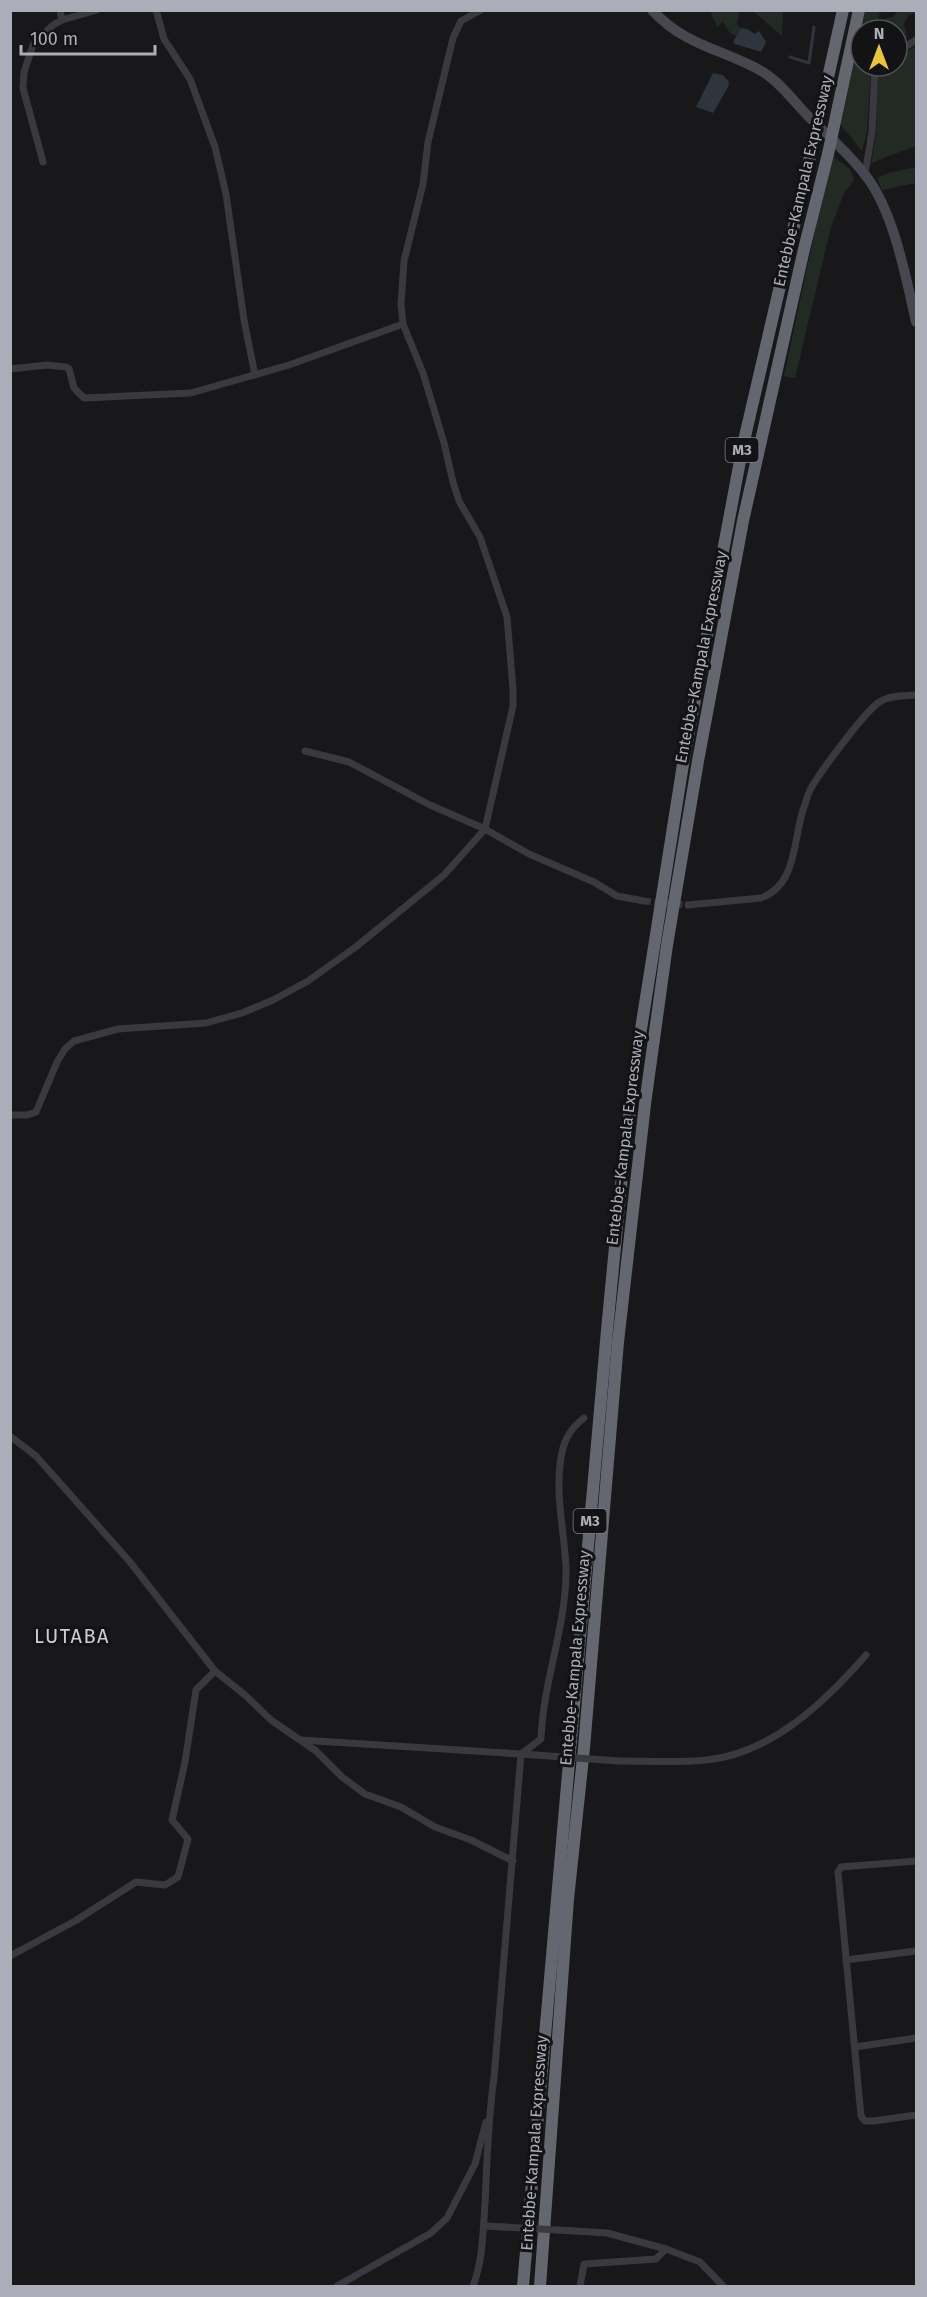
<svg xmlns="http://www.w3.org/2000/svg" width="927" height="2297" font-family="'Fira Sans',sans-serif">
  <rect width="100%" height="100%" fill="#18181a"/>
  <!-- green -->
  <g fill="#222a24">
    <path d="M710,11h34l-5,1 -2,12 4,4 -4,8 -7,-3 -7,-11 -6,5z"/>
    <path d="M753,11h30l-1,25z"/>
    <path d="M865,11h15l-3,19h-16v36h10l-4,66 -5,19 -22,-27z"/>
    <path d="M898,11h18v2l-7,2 -5,9 3,13 -4,6 -6,-1v-12h-14l-3,-6 4,-5 9,-2z"/>
    <path d="M916,46v100c-15,6 -30,10 -45,18l5,-30 2,-68h19v-9z"/>
    <path d="M831,155l19,14 4,11 -10,13 -13,34 -36,151 -11,-2z"/>
    <path d="M916,167v16l-34,7 -5,-12 15,-6z"/>
  </g>
  <!-- water -->
  <g fill="#2e353e">
    <path d="M741,28l6,1 8,5 4,-3 7,11 -5,10 -26,-8 -2,-2z"/>
    <path d="M713,73l10,2 6,7 -1,5 -15,26 -17,-6z"/>
  </g>
  <g fill="none" stroke-linecap="round" stroke-linejoin="round">
    <!-- stream -->
    <path stroke="#2e353e" stroke-width="3" d="M790,57l19,6 5,-36"/>
    <!-- street-tunnel -->
    <path stroke="#35363a" stroke-width="7" stroke-dasharray="7 3.5" stroke-linecap="butt" d="M644,901l44,4"/>
    <!-- street -->
    <g stroke="#39393f" stroke-width="7">
      <path d="M60,10l2,10"/>
      <path d="M156,10l8,29 26,40 25,68 11,47 18,126 11,55"/>
      <path d="M897,52l19,-12"/>
      <path d="M43,162l-20,-74 1,-16 9,-27 20,-20 9,-5 35,-10"/>
      <path d="M865,174l7,-42 3,-66"/>
      <path d="M10,369l37,-4 19,2 3,2 5,19 10,10 107,-5 98,-28 114,-41"/>
      <path d="M305,751l44,11 81,43 55,24 44,25 65,28 23,14 27,5"/>
      <path d="M688,905l73,-7c37,-13 32,-61 43,-91 2,-5 3,-11 6,-17 8,-15 57,-82 71,-89 10,-6 24,-5 35,-6"/>
      <path d="M10,1115h17l9,-3 21,-50 8,-13 9,-8 44,-12 88,-6 36,-10 31,-13 35,-19 49,-35 87,-71 41,-46 28,-123v-17l-6,-72 -27,-80 -21,-36 -6,-19 -9,-39 -21,-70 -20,-49 -2,-20 3,-43 19,-77 5,-42 25,-104 8,-17 20,-11"/>
      <path d="M10,1436l26,20 94,106 85,109 30,24 26,25 45,31 26,26 23,17 36,13 34,20 36,13 42,21"/>
      <path d="M301,1740l220,14"/>
      <path d="M619,1761c29,0 59,2 88,-1 65,-7 118,-58 159,-105"/>
      <path d="M916,1861l-75,6 -3,5 23,244 4,5h9l42,-6"/>
      <path d="M10,1956l65,-35 61,-39 29,3 13,-8 10,-38 -16,-19 13,-58 11,-72 19,-19"/>
      <path d="M846,1960l70,-9"/>
      <path d="M855,2047l61,-9"/>
      <path d="M484,2226l20,1"/>
      <path d="M558,2230l49,3 59,16 34,13 23,24"/>
      <path d="M337,2286l94,-53 16,-15 28,-54 11,-42"/>
      <path d="M473,2286c10,-25 10,-56 12,-82 2,-43 3,-85 9,-126l27,-324 20,-15c2,-58 26,-114 25,-172 -2,-39 -12,-76 -4,-115 3,-14 10,-25 22,-34"/>
      <path d="M580,2286l4,-22 72,-5 10,-10"/>
    </g>
    <!-- secondary -->
    <path stroke="#47484f" stroke-width="10" d="M652,10c34,37 72,39 111,62 18,11 31,30 46,45 19,19 41,37 57,59 28,36 40,102 50,146"/>
    <!-- highway -->
    <g stroke="#656770" stroke-width="12">
      <path d="M823,100l20,-90"/>
      <path d="M838,107l21,-97"/>
      <path d="M523,2286l84,-956 14,-145 14,-118 49,-309 59,-313 70,-301"/>
      <path d="M540,2286l28,-387 16,-151 34,-406 27,-238 22,-159 31,-184 45,-240 61,-272 24,-95"/>
    </g>
    <!-- street-bridge -->
    <g stroke="#39393f" stroke-width="7">
      <path d="M521,1754l98,7"/>
      <path d="M504,2227l54,3"/>
    </g>
    <!-- highway-bridge -->
    <g stroke="#656770" stroke-width="12">
      <path d="M813,144l10,-44"/>
      <path d="M828,154l10,-47"/>
    </g>
  </g>
  <g text-anchor="middle" dominant-baseline="central" stroke-width="6" stroke-linejoin="round" paint-order="stroke">
    <!-- shield labels -->
    <g fill="#131315" stroke="#7d8088" stroke-width="1.5">
      <rect x="725.5" y="438" width="33" height="24" rx="4.5"/>
      <rect x="573.5" y="1509" width="33" height="24" rx="4.5"/>
    </g>
    <g font-size="15" font-weight="bold" fill="#abaeb9">
      <text x="742" y="450">M3</text>
      <text x="590" y="1521">M3</text>
    </g>
    <!-- street labels -->
    <g font-size="16" fill="#abaeb9" stroke="#131315">
      <text transform="translate(803 181) rotate(-77)">Entebbe-Kampala Expressway</text>
      <text transform="translate(701 657) rotate(-79)">Entebbe-Kampala Expressway</text>
      <text transform="translate(625 1138) rotate(-83)">Entebbe-Kampala Expressway</text>
      <text transform="translate(575 1658) rotate(-85)">Entebbe-Kampala Expressway</text>
      <text transform="translate(534 2143) rotate(-86)">Entebbe-Kampala Expressway</text>
    </g>
    <!-- quarter labels -->
    <g font-size="20" letter-spacing="1.5" fill="#cbcdd5" stroke="#131315">
      <text x="72" y="1636">LUTABA</text>
    </g>
  </g>
  <!-- border -->
  <rect width="927" height="2297" fill="none" stroke="#abaeb9" stroke-width="24"/>
  <!-- north arrow -->
  <g transform="translate(879 48)"><circle r="28" fill="#131315" stroke="#505157" stroke-width="1.5"/>
  <path d="M0-4.5L10 22L0 15L-10 22Z" fill="#ebc43e"/>
  <text y="-9" font-size="16" font-weight="bold" text-anchor="middle" fill="#abaeb9">N</text>
  </g>
  <!-- scale -->
  <path d="M21 45v9h134v-9" fill="none" stroke="#abaeb9" stroke-width="3"/>
  <text x="30" y="45" font-size="18" fill="#abaeb9" stroke="#131315" stroke-width="4.5" paint-order="stroke">100 m</text>
</svg>
